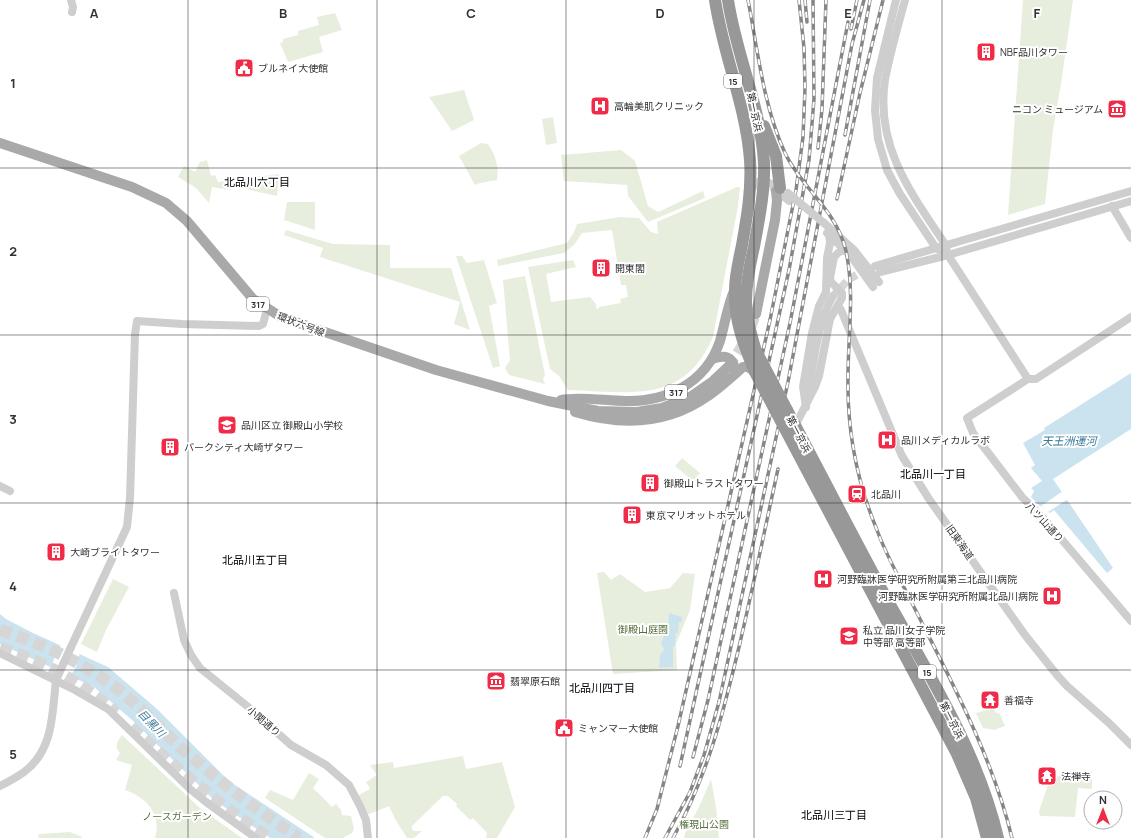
<svg xmlns="http://www.w3.org/2000/svg" width="1131" height="838" font-family="Manrope,'Noto Sans JP',sans-serif">
  <rect width="100%" height="100%" fill="#fff"/>
  <!-- green -->
  <g fill="#e8eede">
    <path d="M1023,0h50l-12,84 -8,46 -8,74 -37,11z"/>
    <path d="M335,13l7,17 -23,7 4,15 -35,10 -8,-19 3,-1v-3l15,-4v-4l21,-6 -2,-8z"/>
    <path d="M464,90l10,30 -22,11 -23,-34z"/>
    <path d="M553,117l4,26 -11,2 -4,-26z"/>
    <path d="M481,143l7,1c8,12 11,23 9,36l-17,3 -5,2 -16,-29z"/>
    <path d="M621,150l14,11 13,45 10,6 45,-21 2,7 -57,24 -20,-26 -1,-11 -63,-4 -3,-26z"/>
    <path d="M207,160l4,16 4,-1 3,7 61,-8 -2,22 -45,-10 -1,4 -19,-3 -3,16 -13,-15 -18,-11 6,-11 11,6 5,-10z"/>
    <path d="M737,187h3l-2,19 -25,131c-29,68 -84,55 -145,53l-9,-14 -9,-7 -22,-102 45,-7 3,7 -30,7 5,28 39,-5 6,7 1,6 2,-3 22,-4 -1,-4 8,-2 -2,-12h-5l-9,-55 -30,3 -8,12 -10,8 -66,13 -1,-6 70,-17 7,-11 3,-8 43,-7 19,1 12,14 7,2 -1,-12z"/>
    <path d="M287,202h28v28l-31,-10z"/>
    <path d="M286,230l47,14 57,1v23h61l19,62 -16,-6 6,-22 -140,-45 3,-9 -39,-13z"/>
    <path d="M456,256h6l5,7 17,-3 13,43 -8,3 11,60 -7,2z"/>
    <path d="M525,276l20,99 -2,4 2,5 -36,-9 -4,-7 5,-8 -7,-80z"/>
    <path d="M682,458l18,15 -7,8 -18,-15z"/>
    <path d="M604,572l7,8 9,-6 25,18 25,-4 13,-15 12,1 -5,36 -14,34 1,26 -64,4 -16,-101z"/>
    <path d="M113,579l16,8 -23,43 -9,22 -16,-8z"/>
    <path d="M994,708l1,4 5,2 5,12 -11,4 -11,-2 -7,-15z"/>
    <path d="M122,735l79,74 41,29h-87c7,-24 -9,-41 -30,-48l7,-25 -16,-5 4,-7c-6,-6 -3,-12 2,-18z"/>
    <path d="M463,756l3,13 36,-7 13,45 -18,31h-11l1,-5 -14,-15 -3,2 -14,-14 1,-2 -9,-8h-5l-31,30v3l2,2h8l-8,7h-7l-12,-19 -6,-13 -22,9 -10,-19 13,-7 -4,-7 11,-7 -7,-10 23,-3 1,6z"/>
    <path d="M1092,771v18l-14,-1 -3,29 -35,-1 -1,-5 9,-26 6,-6 11,-7z"/>
    <path d="M309,773l10,6 -6,9 19,19 4,-3 5,6 1,5 9,1 3,13 -2,4 -9,5h-18l-60,-40 5,-8 23,10z"/>
    <path d="M711,779l5,28 3,31h-35l1,-5 15,-28z"/>
    <path d="M70,832l12,5v1h-44l1,-4z"/>
  </g>
  <!-- water -->
  <g fill="#cae3ef">
    <path d="M1131,373v56l-78,50 60,89 -6,5 -53,-63 -4,3 -11,-8 -8,-8 3,-6 -3,-3 11,-7 -11,-13 4,-3 -12,-22 22,-13 -1,-2z"/>
    <path d="M669,613l13,4v5h-3l-1,11h-2l-1,13h-2v21l-14,1 1,-13 4,-5 -3,-7 7,-18z"/>
    <path d="M0,614l6,5 27,14 75,34 48,41 73,73 86,57h-45l-56,-38 -82,-80 -38,-33 -94,-43z"/>
  </g>
  <!-- pier -->
  <g fill="#fff">
    <path d="M1063,491l5,8 -20,13 -7,-6z"/>
    <path d="M61,645l19,8 -4,14 -6,10 -19,-8 3,-10z"/>
  </g>
  <g fill="none" stroke-linecap="round" stroke-linejoin="round">
    <!-- minor-tunnel -->
    <path stroke="#d6d6d6" stroke-width="8" stroke-dasharray="8 4" stroke-linecap="butt" d="M833,296l15,-16 18,-11"/>
    <!-- major-tunnel -->
    <path stroke="#d6d6d6" stroke-width="10" stroke-dasharray="10 5" stroke-linecap="butt" d="M729,366c11,-17 21,-33 27,-52"/>
    <!-- highway-tunnel -->
    <g stroke="#d6d6d6" stroke-width="12" stroke-dasharray="12 6" stroke-linecap="butt">
      <path d="M0,630c41,13 79,31 114,56 26,20 49,46 74,68 35,30 72,58 111,84"/>
      <path d="M0,648c44,13 83,35 116,65"/>
      <path d="M131,727c44,40 88,78 138,111"/>
    </g>
    <!-- minor -->
    <g stroke="#cecece" stroke-width="8">
      <path d="M71,0l2,7 -1,5"/>
      <path d="M896,0l-19,78 -2,32 3,29 9,31 13,24 36,54 12,7"/>
      <path d="M905,0c-7,26 -15,53 -20,80 -10,66 26,113 60,164l3,11 80,124"/>
      <path d="M774,189l15,12"/>
      <path d="M751,192c6,-18 19,-9 31,-3"/>
      <path d="M1112,206l19,32"/>
      <path d="M824,223l30,27 25,32"/>
      <path d="M827,233l23,22 23,32"/>
      <path d="M875,266l256,-75"/>
      <path d="M880,272l68,-17 183,-54"/>
      <path d="M838,306l3,4 61,146 27,43 96,136 32,40 10,11 42,37 22,22"/>
      <path d="M1131,317l-95,62h-8l-61,39 6,15 49,64 24,24 85,100"/>
      <path d="M808,396c6,-33 8,-71 25,-100"/>
      <path d="M806,407l-3,-20 9,-54 7,-27 7,-14 1,-34 3,-15 -1,-9"/>
      <path d="M794,428l21,-41 4,-11 11,-57 12,-21v-5l-11,-11 -1,-4 4,-21 5,-5 6,-2"/>
      <path d="M0,486l10,5"/>
      <path d="M174,593l10,47 7,15 9,13 47,38 44,39 35,20 23,20 11,21 6,14 2,18"/>
      <path d="M71,647l56,-120 3,-29 5,-164 2,-13 45,3 77,2 4,-2 4,-15"/>
      <path d="M0,653l75,37 33,19 82,80 16,13 50,36"/>
      <path d="M0,786c8,-4 17,-9 24,-14 30,-22 28,-59 32,-92"/>
    </g>
    <!-- major -->
    <g stroke="#a9a9a9" stroke-width="10">
      <path d="M0,143l132,44 34,16 21,18 66,78 28,18 155,53 112,31 50,10 39,1 25,-4 28,-11 23,-16 16,-15"/>
      <path d="M756,314l19,-94 2,-19 -1,-10"/>
      <path d="M712,359c12,-4 21,-4 23,11"/>
      <path d="M561,400c15,-4 47,1 64,1 42,1 81,-18 95,-60 5,-17 7,-34 14,-50"/>
      <path d="M575,412c46,14 92,13 133,-16 12,-8 24,-19 35,-29h5l7,5"/>
    </g>
    <!-- highway -->
    <g stroke="#989898" stroke-width="12">
      <path d="M715,0c8,54 31,106 35,160 2,29 -3,57 -8,85 -3,15 -7,30 -7,45 -1,30 9,56 20,82"/>
      <path d="M728,0c8,55 33,107 36,163 1,28 -5,56 -10,84 -4,17 -8,36 -8,54 0,17 5,34 10,50"/>
      <path d="M764,126l12,30 4,32"/>
      <path d="M787,410c34,64 67,129 102,193 42,75 89,150 109,235"/>
      <path d="M783,425l174,329 19,44 11,40"/>
    </g>
    <!-- rail casing -->
    <g stroke="#868686" stroke-width="3.5">
      <g id="rail">
        <path d="M748,0c10,51 15,105 37,153 17,36 51,56 61,98 9,43 2,83 2,126 -1,52 9,105 29,153 9,25 23,49 35,73 38,76 80,152 100,235"/>
        <path d="M805,0l2,22"/>
        <path d="M851,29l6,-29"/>
        <path d="M845,135l25,-135"/>
        <path d="M818,148l4,-39 4,-109"/>
        <path d="M837,199l23,-106 23,-93"/>
        <path d="M693,757l15,-57 82,-377 58,-301"/>
        <path d="M680,766l109,-496 20,-110 5,-61 -1,-99"/>
        <path d="M645,838l12,-29 21,-83 92,-406 26,-130 7,-53 2,-49 -1,-40 -5,-48"/>
        <path d="M665,838l25,-46 14,-37 15,-53 69,-320 64,-338 12,-44"/>
        <path d="M673,838c34,-61 50,-124 66,-191 14,-59 26,-119 39,-178"/>
      </g>
    </g>
    <!-- rail -->
    <use href="#rail" stroke="#fff" stroke-width="2" stroke-dasharray="6" stroke-linecap="butt"/>
    <!-- minor-bridge -->
    <g stroke="#cecece" stroke-width="8">
      <path d="M788,193l36,30"/>
      <path d="M56,680l15,-33"/>
    </g>
    <!-- highway-bridge -->
    <g stroke="#989898" stroke-width="12">
      <path d="M756,351l31,59"/>
      <path d="M755,372l28,53"/>
    </g>
  </g>
  <!-- grid -->
  <path fill="none" stroke="#313131" stroke-width="1" stroke-opacity="0.55" d="M188,0v838M377,0v838M566,0v838M754,0v838M942,0v838M0,168h1131M0,335h1131M0,503h1131M0,670h1131"/>
  <!-- icons -->
  <defs>
    <g id="building-square" transform="scale(1)"><rect x="-9" y="-9" width="18" height="18" rx="4" fill="#f02b47" stroke="#fff"/><path d="M-4-6H4V6H1V3H-1V6H-4ZM-2.5-4.3h1.7v1.8h-1.7ZM.8-4.3h1.7v1.8H.8ZM-2.5-1h1.7V.8h-1.7ZM.8-1h1.7V.8H.8Z" fill="#fff"/></g>
    <g id="civic-square" transform="scale(1)"><rect x="-9" y="-9" width="18" height="18" rx="4" fill="#f02b47" stroke="#fff"/><path d="M-.6-6.5H3V-4.5H.6V-3L4-1V1h2V6H-6V1h2V-1L-.6-3ZM-1.2 2.5V6h2.4V2.5Z" fill="#fff"/></g>
    <g id="hospital-square" transform="scale(1)"><rect x="-9" y="-9" width="18" height="18" rx="4" fill="#f02b47" stroke="#fff"/><path d="M-5-5h3v3.5h4V-5h3V5h-3V1.5h-4V5h-3Z" fill="#fff"/></g>
    <g id="museum-square" transform="scale(1)"><rect x="-9" y="-9" width="18" height="18" rx="4" fill="#f02b47" stroke="#fff"/><path d="M0-6L6-3V-2H-6V-3ZM-5-1h2V3h-2ZM-1-1h2V3h-2ZM3-1h2V3H3ZM-6 4H6V6H-6Z" fill="#fff"/></g>
    <g id="school-square" transform="scale(1)"><rect x="-9" y="-9" width="18" height="18" rx="4" fill="#f02b47" stroke="#fff"/><path d="M0-5L7-2L0 1L-7-2ZM-4 1L0 2.5L4 1V4Q0 6-4 4Z" fill="#fff"/></g>
    <g id="station-square" transform="scale(1)"><rect x="-9" y="-9" width="18" height="18" rx="4" fill="#f02b47" stroke="#fff"/><path d="M-3-6H3Q5-6 5-4V2Q5 4 3 4L4.5 6H3L1.5 4h-3L-3 6H-4.5L-3 4Q-5 4-5 2V-4Q-5-6-3-6ZM-3.5-4v3h7v-3ZM-3.5 1v1.5H-2V1ZM2 1v1.5H3.5V1Z" fill="#fff"/></g>
    <g id="temple-square" transform="scale(1)"><rect x="-9" y="-9" width="18" height="18" rx="4" fill="#f02b47" stroke="#fff"/><path d="M0-6L5-2H3V0L6.5 2.5H4V6H1.5V3h-3V6H-4V2.5H-6.5L-3 0V-2H-5Z" fill="#fff"/></g>
  </defs>
  <g fill-rule="evenodd">
    <use href="#building-square" x="986" y="52"/>
    <use href="#civic-square" x="244" y="68"/>
    <use href="#hospital-square" x="600" y="106"/>
    <use href="#museum-square" x="1117" y="109"/>
    <use href="#building-square" x="601" y="268"/>
    <use href="#school-square" x="227" y="425"/>
    <use href="#hospital-square" x="887" y="440"/>
    <use href="#building-square" x="170" y="447"/>
    <use href="#building-square" x="650" y="483"/>
    <use href="#station-square" x="857" y="494"/>
    <use href="#building-square" x="632" y="515"/>
    <use href="#building-square" x="56" y="552"/>
    <use href="#hospital-square" x="823" y="579"/>
    <use href="#hospital-square" x="1052" y="596"/>
    <use href="#school-square" x="849" y="636"/>
    <use href="#museum-square" x="496" y="681"/>
    <use href="#temple-square" x="990" y="700"/>
    <use href="#civic-square" x="564" y="728"/>
    <use href="#temple-square" x="1047" y="776"/>
  </g>
  <g text-anchor="middle" dominant-baseline="central" stroke-width="4" stroke-linejoin="round" paint-order="stroke">
    <!-- shield labels -->
    <g fill="#fff" stroke="#6f6f6f" stroke-width="1">
      <rect x="724" y="74" width="18" height="14" rx="3"/>
      <rect x="247" y="297" width="22" height="14" rx="3"/>
      <rect x="665" y="385" width="22" height="14" rx="3"/>
      <rect x="918" y="665" width="18" height="14" rx="3"/>
    </g>
    <g font-size="9" font-weight="bold" fill="#313131">
      <text x="733" y="81">15</text>
      <text x="258" y="304">317</text>
      <text x="676" y="392">317</text>
      <text x="927" y="672">15</text>
    </g>
    <!-- poi labels -->
    <g font-size="10" fill="#313131" stroke="#fff" text-anchor="start">
      <text x="1000" y="52">NBF品川タワー</text>
      <text x="258" y="68">ブルネイ大使館</text>
      <text x="614" y="106">高輪美肌クリニック</text>
      <text x="1103" y="109" text-anchor="end">ニコン ミュージアム</text>
      <text x="615" y="268">開東閣</text>
      <text x="241" y="425">品川区立 御殿山小学校</text>
      <text x="901" y="440">品川メディカルラボ</text>
      <text x="184" y="447">パークシティ大崎ザタワー</text>
      <text x="664" y="483">御殿山トラストタワー</text>
      <text x="871" y="494">北品川</text>
      <text x="646" y="515">東京マリオットホテル</text>
      <text x="70" y="552">大崎ブライトタワー</text>
      <text x="837" y="579">河野臨牀医学研究所附属第三北品川病院</text>
      <text x="1038" y="596" text-anchor="end">河野臨牀医学研究所附属北品川病院</text>
      <text x="863" y="630">私立 品川女子学院<tspan x="863" dy="12">中等部 高等部</tspan></text>
      <text x="510" y="681">翡翠原石館</text>
      <text x="1004" y="700">善福寺</text>
      <text x="578" y="728">ミャンマー大使館</text>
      <text x="1061" y="776">法禅寺</text>
    </g>
    <!-- street labels -->
    <g font-size="10" fill="#313131" stroke="#fff">
      <text transform="translate(755 112) rotate(78)">第一京浜</text>
      <text transform="translate(301 324) rotate(21)">環状六号線</text>
      <text transform="translate(799 434) rotate(63)">第一京浜</text>
      <text transform="translate(1045 522) rotate(47)">八ツ山通り</text>
      <text transform="translate(960 542) rotate(55)">旧東海道</text>
      <text transform="translate(952 720) rotate(63)">第一京浜</text>
      <text transform="translate(264 721) rotate(41)">小関通り</text>
    </g>
    <!-- park labels -->
    <g font-size="10" fill="#57703b" stroke="#fff">
      <text x="643" y="629">御殿山庭園</text>
      <text x="177" y="816">ノースガーデン</text>
      <text x="704" y="824">権現山公園</text>
    </g>
    <!-- neighbourhood labels -->
    <g font-size="11" fill="#000" stroke="#fff">
      <text x="257" y="181">北品川六丁目</text>
      <text x="933" y="473">北品川一丁目</text>
      <text x="255" y="559">北品川五丁目</text>
      <text x="602" y="687">北品川四丁目</text>
      <text x="834" y="814">北品川三丁目</text>
    </g>
    <!-- water labels -->
    <g font-size="11" font-style="italic" fill="#397a99" stroke="#fff">
      <text x="1069" y="440">天王洲運河</text>
      <text transform="translate(152 723) rotate(46)">目黒川</text>
    </g>
  </g>
  <g font-size="13" text-anchor="middle" font-weight="bold" fill="#313131" stroke="#fff" stroke-width="4" stroke-linejoin="round" paint-order="stroke">
    <text x="94" y="18">A</text>
    <text x="283" y="18">B</text>
    <text x="471" y="18">C</text>
    <text x="660" y="18">D</text>
    <text x="848" y="18">E</text>
    <text x="1037" y="18">F</text>
    <text x="13" y="88">1</text>
    <text x="13" y="256">2</text>
    <text x="13" y="424">3</text>
    <text x="13" y="591">4</text>
    <text x="13" y="759">5</text>
  </g>
  <!-- north arrow -->
  <g transform="translate(1103 810)"><circle r="19" fill="#ffffff" stroke="#adadad"/>
  <path d="M0-3L7 15L0 10L-7 15Z" fill="#f02b47"/>
  <text y="-6" font-size="11" font-weight="bold" text-anchor="middle" fill="#313131">N</text>
  </g>
</svg>
